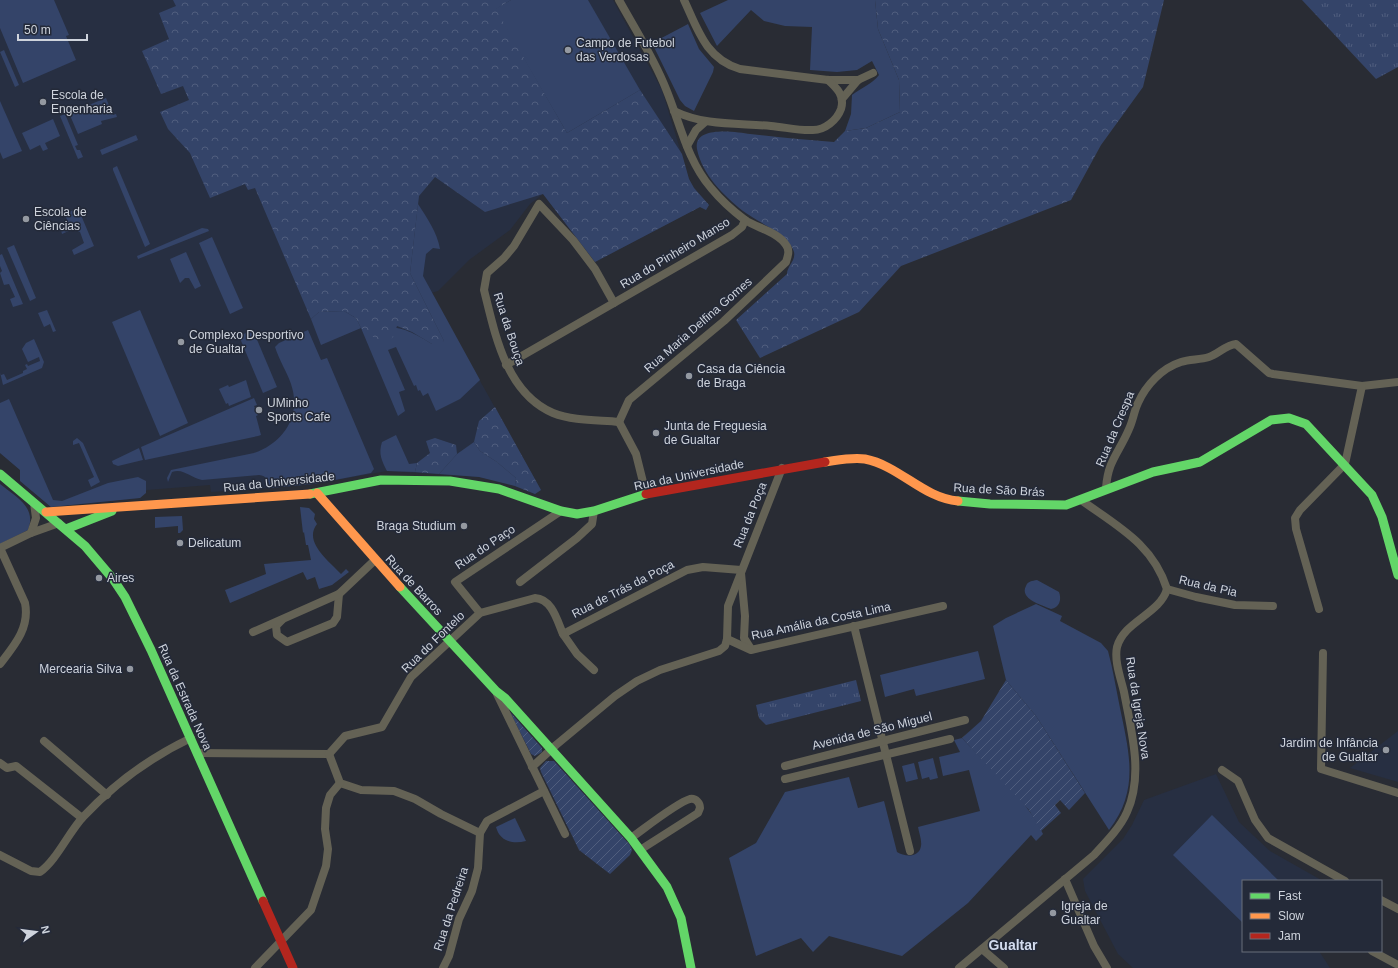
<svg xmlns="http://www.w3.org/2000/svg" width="1398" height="968" font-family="Arial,sans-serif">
  <defs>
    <pattern id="forest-crowns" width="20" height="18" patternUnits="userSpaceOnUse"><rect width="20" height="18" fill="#344469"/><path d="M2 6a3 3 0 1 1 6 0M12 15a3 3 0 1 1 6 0" fill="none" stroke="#505e7e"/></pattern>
    <pattern id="park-tufts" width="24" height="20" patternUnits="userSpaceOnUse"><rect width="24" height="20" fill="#344469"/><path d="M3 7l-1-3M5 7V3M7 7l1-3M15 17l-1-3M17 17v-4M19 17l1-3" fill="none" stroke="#505e7e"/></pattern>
    <pattern id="garden-furrows" width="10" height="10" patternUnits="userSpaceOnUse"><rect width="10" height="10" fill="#344469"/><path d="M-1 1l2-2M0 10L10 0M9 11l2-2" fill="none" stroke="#505e7e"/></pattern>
  </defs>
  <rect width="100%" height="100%" fill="#292c34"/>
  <!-- built -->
  <g fill="#272f42">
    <path d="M0,0h613l49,90 27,89 5,9 15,17 -3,5 -6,-3 -105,55 -52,-68 -13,10 -20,26 -41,30 -31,31 -7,2 110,197 -6,4 -31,-12 -25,-5 -92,-6 -73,13 -56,5 -47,3 -1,-7 -63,5 -7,8 -89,9 -31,-26v-11l-20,-17z"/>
    <path d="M1398,731v51l-48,-14z"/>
    <path d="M1216,774l23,48 31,29 53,30h-80v70h76l11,17h-197l-15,-14 -33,-63 -2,-12 40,-40 9,-14 12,-25z"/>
  </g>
  <!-- grass -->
  <g fill="#344469">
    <path d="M0,0h54l15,35 -3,1 10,24 -53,23 -23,-55z"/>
    <path d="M511,0h77l52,90 -73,43 -72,-124z"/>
    <path d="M728,0h147l3,29 21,51 1,32 -34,16 -21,3 6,-17 1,-19c9,-7 20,-11 27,-20l-7,-14 -15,9 -20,2 -27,-2 2,-43 -27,-1 -21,-5 -13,-11 -34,36 -17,-33z"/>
    <path d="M688,24l11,25 15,18 -1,5 -19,39 -9,-5 -5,-6 -28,-57z"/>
    <path d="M4,50l15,35 -4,2 -15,-35z"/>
    <path d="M106,98l7,17 3,-1 1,3 -16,4 1,3 -24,10 -9,-21z"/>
    <path d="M0,101l22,50 -19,8 -3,-7z"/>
    <path d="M65,114l13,31 -3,1 2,4h3l3,7 -5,2 -18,-43z"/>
    <path d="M53,119l7,17 -15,7 3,6 -5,2 -3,-6 -10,5 -8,-17z"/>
    <path d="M136,135l2,5 -36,15 -2,-5z"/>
    <path d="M117,166l33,78 -5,3 -32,-77v-2z"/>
    <path d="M418,204c9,14 19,28 22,45l-7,-1 -7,6 -3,22 57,104 -20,19 -24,12 -8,-18 -5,3 -3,-6 -2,1 -2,-6 -2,1 -18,-39 -8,3 17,40 -6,2 6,19 -7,5 -37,-88 -40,17 -10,-26 8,-7 25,-1 12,7 5,10c35,-2 40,-3 71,16l12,-3 -34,-68z"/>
    <path d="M78,208l16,38 -20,9 -2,-5 12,-7 -4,-11 -7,-3 -11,5 -1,-4 8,-4 -4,-12z"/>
    <path d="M202,228l6,1 1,2 -71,28 -1,-3z"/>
    <path d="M212,237l31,71 -13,6 -31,-71z"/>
    <path d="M14,245l22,53 -6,3 -23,-53z"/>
    <path d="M186,252l15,34 -6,3 -6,-11h-4l-5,5 -10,-24z"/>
    <path d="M2,254l21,50 -10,3 -3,-8 5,-2 -6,-13 -5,1 -4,-12 2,-2 -2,-5v-11z"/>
    <path d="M47,310l9,21 -3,1 -3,-8 -6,3 -6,-14z"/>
    <path d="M140,310l48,113 -28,13 -48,-114z"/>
    <path d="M253,330l24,57 -14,6 -24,-57z"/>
    <path d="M308,330l13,30 6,-2 47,111 -3,4 -57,11 -44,4c-2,-8 -3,-12 -11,-13l-57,5c-12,-2 -18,-12 -30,-8l-4,10 -1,-4 4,-8 83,-17c29,-10 48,-37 37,-69 -4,-12 -12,-24 -16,-37l4,-4z"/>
    <path d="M34,339l10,23 -2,6 -39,17 -3,-13 1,3 3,-1 3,6 16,-7v-2l4,-2 -2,-4 2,-1 1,2 12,-5 -1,-4 -11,5 -6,-13 4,-6z"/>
    <path d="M246,380l5,17 -22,9 -1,-3 -2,1 -7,-15 9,-4 1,2z"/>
    <path d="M254,398l3,7 -3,1 4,9 -2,1 5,19 -3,1 -113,24 -4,-13z"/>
    <path d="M9,399l44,101 9,1 46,-18 30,-6 8,4v12l-6,5 -89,9 -31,-26v-11l-20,-17v-50z"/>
    <path d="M396,435l13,29 8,-1 -2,9 -28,-1c-5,-10 -9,-17 -5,-29z"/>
    <path d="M77,438l6,5 17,39 -9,5 -3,-7 6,-3 -15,-34 -6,2v-4z"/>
    <path d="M474,442l6,9 17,11 19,16 -1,8 -36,-9 -40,-3 18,-20z"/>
    <path d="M139,448l4,12 -25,6 -5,-2 -1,-3z"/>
    <path d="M0,484c16,13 37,23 28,46l-28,14z"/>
    <path d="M300,507l9,1 6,6 -1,5 3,5c-14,18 12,37 24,50l5,-5 3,3 -17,13 -13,4 -4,-12 -8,3 -4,-8 -73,31 -5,-13 41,-16 -2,-10 47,-4 -3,-15h-2l-2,-13 -1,1z"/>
    <path d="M182,516l1,14 -3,3h-2v-7l-23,2v-11z"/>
    <path d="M1037,580l22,12c3,8 0,16 -8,17 -9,-4 -32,-10 -25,-23 2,-5 6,-5 11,-6z"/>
    <path d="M1036,604l26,12 -2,5 41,22 7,8c5,18 8,38 12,57 9,44 20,82 -11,122l-73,-114 -30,-36 -13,-54 13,-8z"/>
    <path d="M978,651l7,28 -69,17 -2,-7 -29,8 -5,-22z"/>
    <path d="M962,738c27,29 64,60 81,96l-7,7 -5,-6 -63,68 -66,53 -73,-20 -16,16 -12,-14 -45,18 -27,-98 27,-15 29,-51 64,-15 9,31 26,-7 13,51c8,5 22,6 24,-6 1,-6 -2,-13 -3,-19l62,-16 -11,-41 -26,6 -4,-19 21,-5 -6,-12z"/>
    <path d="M933,758l5,20 -8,2 -1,-3 -7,2 -4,-17z"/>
    <path d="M914,763l4,16 -12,3 -4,-16z"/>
    <path d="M1212,815l67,66h-36v42l-70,-68z"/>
    <path d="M515,818l11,23c-13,3 -26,1 -30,-14z"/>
  </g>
  <!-- forest -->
  <g fill="url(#forest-crowns)">
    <path d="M173,0h338l-15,9 71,124 73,-43 42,64 7,25 5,9 15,17 -3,5 -6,-3 -105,55 -52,-68 -58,18 -50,-35 -16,19 -9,77 34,68 -6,4 -6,-1 -20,-12 -15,-6 -4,11 -5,4h-9l-18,-13 -5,-10 -12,-7 -25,1 -8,7 -56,-131 -7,2 -3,-6 -35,14 -20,-45 -22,-24 -8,-17 29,-12 -6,-14 -22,8 -19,-43 27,-12 -10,-26 17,-7z"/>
    <path d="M875,0h289l-21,87 -42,58 -30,55 -170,66 -42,46 -99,46 -24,-38 51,-46c0,-8 9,-13 7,-22 -3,-15 -39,-32 -51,-41 -20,-16 -41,-37 -46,-62 -4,-24 39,-17 53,-15 28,3 56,6 84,8l11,-11 21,-3 34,-16 -1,-32 -21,-51z"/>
    <path d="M495,407l46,83 -6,4 -20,-8 1,-8 -19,-16 -17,-11 -6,-9 5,-21z"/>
    <path d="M435,438l21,7 1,9 -18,20 -24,-2 2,-9 13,-10 -4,-12z"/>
  </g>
  <!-- park -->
  <g fill="url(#park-tufts)">
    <path d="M1302,0h96v67l-22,12z"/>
    <path d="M856,680l5,21 -95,24 -7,-7 -3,-13z"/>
  </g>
  <!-- garden -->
  <g fill="url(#garden-furrows)">
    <path d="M1006,680l30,36 49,77 -16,17 -9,-10 -5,5 6,8 -20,18 -12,-21 -67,-72 19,-17z"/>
    <path d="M510,712l32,36v4l-7,4 -4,-2z"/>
    <path d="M546,761h8l76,84 2,5 -2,5 -20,19 -31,-24 -38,-78 -1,-4z"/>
  </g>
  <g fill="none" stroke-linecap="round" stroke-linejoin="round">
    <!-- street -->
    <g stroke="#646255" stroke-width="8">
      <path d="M619,0c16,29 35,58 47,89 14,34 21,71 45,99 9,11 22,23 34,32 12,8 33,12 41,25 4,5 2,11 0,17l-62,59 -95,79 -10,22"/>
      <path d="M684,0c14,30 22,59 56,69l88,11h30"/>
      <path d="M842,99l16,-19 15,-7"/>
      <path d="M674,111c31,15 63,12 97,15 13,1 29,5 42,4 12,0 24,-10 28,-21 4,-13 -4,-21 -13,-29"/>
      <path d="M687,146l9,-16 9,-8"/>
      <path d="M614,303l-19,-34 -22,-29 -34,-36 -25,42 -10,12 -17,15 -3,17c11,44 22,103 69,123 20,8 45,7 66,9"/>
      <path d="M506,365l226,-130 10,-8 3,-7"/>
      <path d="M1362,386l36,-4"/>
      <path d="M619,422l17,32 10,40"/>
      <path d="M1106,488c2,-28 13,-35 23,-59 4,-8 5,-18 9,-26 8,-18 24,-35 43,-41 9,-3 19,-2 28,-5 9,-3 17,-12 27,-13l33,29 4,1 89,12 -17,78 -45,46 -5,8 1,11 23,80"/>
      <path d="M1081,500c36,26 72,44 86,89"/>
      <path d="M34,503l2,15 -5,15 28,-10"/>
      <path d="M0,548l31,-15"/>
      <path d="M741,573l4,43 -1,22 7,11"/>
      <path d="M520,582l57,-44 15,-14 2,-13"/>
      <path d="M1167,589l29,8 39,8 38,1"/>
      <path d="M480,613l-25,-31 106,-71"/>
      <path d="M282,620l-6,6 1,9 10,7 46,-19 4,-6 2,-23"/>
      <path d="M854,626l56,225"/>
      <path d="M253,632l86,-38 36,-34"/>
      <path d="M727,639l24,11 192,-44"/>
      <path d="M1323,653l-2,116 77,24"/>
      <path d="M0,664c14,-18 30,-36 25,-61l-25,-55"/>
      <path d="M594,670l-17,-16 -14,-20 124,-64 16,-3 38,3"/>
      <path d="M497,694l68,140"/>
      <path d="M44,741l63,54"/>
      <path d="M197,753l132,1 11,29 21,7 33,1 21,8 26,15 39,19"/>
      <path d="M329,754l16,-18 37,-9 29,-50 69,-64 55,-15c17,1 22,22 28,36"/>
      <path d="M0,763l7,5 9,-2 66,52"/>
      <path d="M785,766l180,-46"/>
      <path d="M532,767l24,-22 59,-49 22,-15 23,-11 59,-19 6,-5 2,-7 1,-33 54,-138"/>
      <path d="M1222,770l16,11 17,39 13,18 77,43"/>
      <path d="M785,779l165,-40"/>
      <path d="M631,838c13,-9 45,-35 59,-39 6,-1 10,4 10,9l-2,5 -58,37"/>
      <path d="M0,855l31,16 9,1c16,-11 29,-40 43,-55 30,-32 68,-60 108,-79"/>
      <path d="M1065,879l29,67 13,22"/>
      <path d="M1381,900l17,9"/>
      <path d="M982,949l22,19"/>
      <path d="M1372,951l26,14"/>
      <path d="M255,968l56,-58 15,-44 2,-17 -3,-20 1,-21 4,-13 10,-12"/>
      <path d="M443,968l6,-12 10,-37 13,-28 6,-23 2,-35 7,-12 57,-30"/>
      <path d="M959,968l135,-113c12,-13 26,-27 33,-43 17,-38 4,-82 -3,-120 -3,-13 -10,-31 -7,-45 7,-26 43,-33 50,-58"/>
    </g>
    <!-- fast -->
    <g stroke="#63d668" stroke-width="9">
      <path d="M0,474l85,72 28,33 12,18 26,53 112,251"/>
      <path d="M310,494l71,-14 69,1 49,8 62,22 16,3 17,-3 52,-17"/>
      <path d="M958,501l32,3 76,1 87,-33 47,-10 71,-42 18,-2 17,6 66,71 10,22 16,58"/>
      <path d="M66,529l46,-18"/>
      <path d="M400,587l96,104 9,7 126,140 36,49 14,31 10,50"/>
    </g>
    <!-- slow -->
    <g stroke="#ff974d" stroke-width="9">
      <path d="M825,462c14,-2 27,-5 40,-3 35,7 58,39 93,42"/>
      <path d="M317,493l83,94"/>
      <path d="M46,512l264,-18"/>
    </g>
    <!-- jam -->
    <g stroke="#b3261e" stroke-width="9">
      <path d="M646,494l179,-32"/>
      <path d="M263,901l30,67"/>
    </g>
  </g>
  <!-- markers -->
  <g fill="#9499a1" stroke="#242a39" stroke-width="1.5">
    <circle cx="568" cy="50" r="4"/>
    <circle cx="43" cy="102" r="4"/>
    <circle cx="26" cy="219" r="4"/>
    <circle cx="181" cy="342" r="4"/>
    <circle cx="689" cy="376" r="4"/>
    <circle cx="259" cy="410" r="4"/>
    <circle cx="656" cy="433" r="4"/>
    <circle cx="464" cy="526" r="4"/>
    <circle cx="180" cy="543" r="4"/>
    <circle cx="99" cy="578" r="4"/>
    <circle cx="130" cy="669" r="4"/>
    <circle cx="1386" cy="750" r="4"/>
    <circle cx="1053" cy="913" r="4"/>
  </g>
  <g text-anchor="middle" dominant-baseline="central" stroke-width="3" stroke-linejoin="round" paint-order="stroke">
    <!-- poi labels -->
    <g font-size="12" fill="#ced3dc" stroke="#242a39" text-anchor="start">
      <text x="576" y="43">Campo de Futebol<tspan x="576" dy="14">das Verdosas</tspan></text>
      <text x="51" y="95">Escola de<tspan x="51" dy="14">Engenharia</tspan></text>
      <text x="34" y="212">Escola de<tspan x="34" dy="14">Ciências</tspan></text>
      <text x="189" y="335">Complexo Desportivo<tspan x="189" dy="14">de Gualtar</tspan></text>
      <text x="697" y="369">Casa da Ciência<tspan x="697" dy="14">de Braga</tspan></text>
      <text x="267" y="403">UMinho<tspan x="267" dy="14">Sports Cafe</tspan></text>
      <text x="664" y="426">Junta de Freguesia<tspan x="664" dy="14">de Gualtar</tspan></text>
      <text x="456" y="526" text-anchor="end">Braga Studium</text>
      <text x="188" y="543">Delicatum</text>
      <text x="107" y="578">Aires</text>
      <text x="122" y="669" text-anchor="end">Mercearia Silva</text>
      <text x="1378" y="743" text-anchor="end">Jardim de Infância<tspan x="1378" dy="14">de Gualtar</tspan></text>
      <text x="1061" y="906">Igreja de<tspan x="1061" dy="14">Gualtar</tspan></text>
    </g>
    <!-- street labels -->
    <g font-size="12" fill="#ced3dc" stroke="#242a39">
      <text transform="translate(675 253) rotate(-31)">Rua do Pinheiro Manso</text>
      <text transform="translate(698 325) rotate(-41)">Rua Maria Delfina Gomes</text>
      <text transform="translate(509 329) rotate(72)">Rua da Bouça</text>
      <text transform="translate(1115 429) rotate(-67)">Rua da Crespa</text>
      <text transform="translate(689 475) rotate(-12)">Rua da Universidade</text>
      <text transform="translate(279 482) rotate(-6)">Rua da Universidade</text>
      <text transform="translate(999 490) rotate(3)">Rua de São Brás</text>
      <text transform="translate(750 515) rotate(-68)">Rua da Poça</text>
      <text transform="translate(485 547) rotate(-34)">Rua do Paço</text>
      <text transform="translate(414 585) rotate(47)">Rua de Barros</text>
      <text transform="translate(1208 586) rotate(13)">Rua da Pia</text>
      <text transform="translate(623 589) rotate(-27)">Rua de Trás da Poça</text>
      <text transform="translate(821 621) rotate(-12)">Rua Amália da Costa Lima</text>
      <text transform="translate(433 642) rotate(-44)">Rua do Fontelo</text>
      <text transform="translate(185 697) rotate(66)">Rua da Estrada Nova</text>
      <text transform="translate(1138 708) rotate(81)">Rua da Igreja Nova</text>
      <text transform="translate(872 731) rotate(-14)">Avenida de São Miguel</text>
      <text transform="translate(451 909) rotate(-72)">Rua da Pedreira</text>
    </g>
    <!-- quarter labels -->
    <g font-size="14" font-weight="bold" fill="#d3dcef" stroke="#242a39">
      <text x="1013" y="945">Gualtar</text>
    </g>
  </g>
  <!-- legend -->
  <rect x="1242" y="880" width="140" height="72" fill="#242a39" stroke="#686e7a"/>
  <rect x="1250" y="893" width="20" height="6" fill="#63d668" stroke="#686e7a"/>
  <text x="1278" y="900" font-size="12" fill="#ced3dc">Fast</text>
  <rect x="1250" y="913" width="20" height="6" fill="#ff974d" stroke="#686e7a"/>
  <text x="1278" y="920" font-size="12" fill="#ced3dc">Slow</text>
  <rect x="1250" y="933" width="20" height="6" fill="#b3261e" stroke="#686e7a"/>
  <text x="1278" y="940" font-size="12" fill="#ced3dc">Jam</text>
  <!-- north arrow -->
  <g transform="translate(36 932) rotate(76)" stroke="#242a39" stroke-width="3" paint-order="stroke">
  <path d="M0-3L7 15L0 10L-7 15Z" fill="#ced3dc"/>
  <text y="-6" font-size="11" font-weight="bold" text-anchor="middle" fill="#ced3dc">N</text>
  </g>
  <!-- scale -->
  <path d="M18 34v6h69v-6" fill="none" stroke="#ced3dc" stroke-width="2"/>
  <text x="24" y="34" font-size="12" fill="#ced3dc" stroke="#242a39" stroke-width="3" paint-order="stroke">50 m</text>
</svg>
